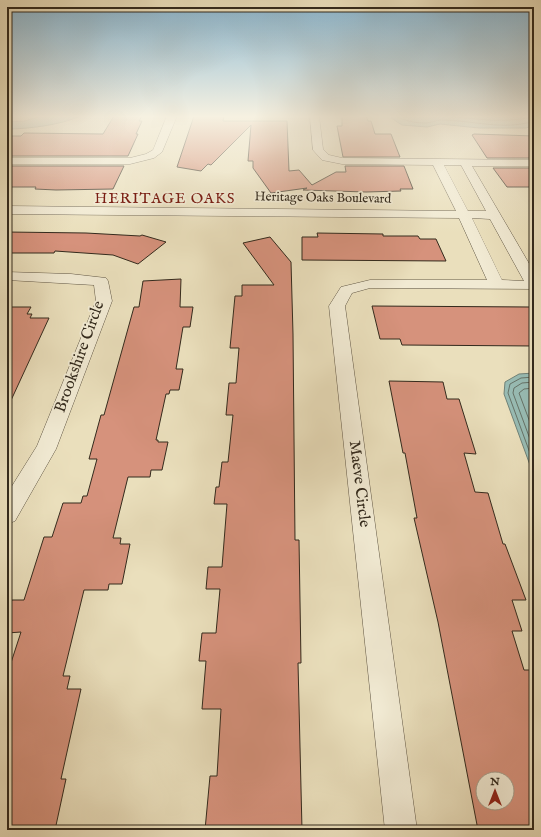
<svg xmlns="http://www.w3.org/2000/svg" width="541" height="837" font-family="'IM FELL English',serif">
  <rect width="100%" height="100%" fill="#eadfbc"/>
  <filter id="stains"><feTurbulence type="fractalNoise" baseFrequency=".005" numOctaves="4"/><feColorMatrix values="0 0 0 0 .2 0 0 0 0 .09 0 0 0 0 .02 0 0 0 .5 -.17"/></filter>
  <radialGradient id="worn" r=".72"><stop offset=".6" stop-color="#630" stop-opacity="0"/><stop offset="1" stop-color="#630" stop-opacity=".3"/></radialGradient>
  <!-- water -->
  <g fill="#98bcb4" stroke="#708278">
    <path d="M41,116h39c-19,9 -52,13 -73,13v-7l18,-1z"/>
    <path d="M393,116h141v6l-2,4 -6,2h-47l-39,-4 -13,3 -25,-2 -11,-7z"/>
    <path d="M534,373v103l-30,-82 1,-12 14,-8z"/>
  </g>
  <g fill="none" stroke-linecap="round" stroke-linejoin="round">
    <!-- shore -->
    <g stroke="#667368" stroke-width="1">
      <path d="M396,116c9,5 19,7 30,7 5,0 10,-3 15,-3 30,0 63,11 93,1"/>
      <path d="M449,116c27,3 59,8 85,0"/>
      <path d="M534,377l-13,1 -11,6 -2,9 26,71"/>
      <path d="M534,382l-12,1 -8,5 -1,5 21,57"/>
      <path d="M534,388l-10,1 -5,4 15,40"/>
    </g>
  </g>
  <!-- building -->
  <g fill="#d6927c" stroke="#332a1d" fill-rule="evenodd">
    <path d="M114,116h28l-3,5h3l-6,13h2l-10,22h-121v-20h14l3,-3 79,1z"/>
    <path d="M194,116h30l-1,5h64l2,50 10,-1 13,15 24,-13h10l-1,-6h59l9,23h-13l1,2 -35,1 -63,-2 4,-2 -36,5 -18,-25v-7h-5l3,-36 -40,40 -3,-1 -7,7 -24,-4z"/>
    <path d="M342,116h24l2,5h3l4,13h16l9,23h-57l-6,-31h5z"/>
    <path d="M474,134l60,2v22h-47l-15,-23z"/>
    <path d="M7,166h117l-11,23 -57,1 -21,-1 1,-2h-29z"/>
    <path d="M493,168h41v19h-27z"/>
    <path d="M7,232l79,1 54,3 2,-1 24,7 -28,22 -25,-9 -58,-4 -1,2h-47z"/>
    <path d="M317,233l66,1v2h35l2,3h16l10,22 -144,-1v-23h16z"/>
    <path d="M270,237l21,25 2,72 2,206h4l2,123h-3l4,167h-97l5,-54h7l4,-67h-19l4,-48h-7l3,-28h14l4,-44h-14l2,-22h14l5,-63h-13l2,-17h3l3,-25h6l5,-47h-7l3,-32h7l3,-35h-9l5,-52h7v-11h32l-31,-42z"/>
    <path d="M181,279l-1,28h13l-3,20h-7l-7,42h7l-4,21h-9l-1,4h-3l-10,46h2v2h10l-6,28h-11l-1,7h-22l-15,61h8l-1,6h10l-8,40h-13l-1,6h-24l-21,86h7l-3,13h14l-20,90h5l-11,51h-48v-155l14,-43 -14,1v-20l5,-13h12l20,-63h8l11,-34h18l2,-7h4l10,-37h-8l12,-44h3l30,-108h5l4,-26z"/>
    <path d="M372,306l158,1 4,7v32l-132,-1 -2,-6h-20z"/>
    <path d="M7,307h24l-4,7h5l-2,4h19l-42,91z"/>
    <path d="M389,381l54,1 4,17h12l17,55 -12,-1 11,39 13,1 15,51h2l21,56h-14l10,31h-10l12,39h10v160h-56l-40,-208 -24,-104h3l-12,-65h-2zM483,779h24v24h-24z"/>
  </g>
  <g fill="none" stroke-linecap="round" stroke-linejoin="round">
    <!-- minor casing -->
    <g stroke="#615745" stroke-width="1">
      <g id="minor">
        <path d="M167,116h10l-15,36 -8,6 -24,6h-123v-6h123l16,-4 7,-4z"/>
        <path d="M310,116h9l4,33 6,6 13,3 192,2v6h-62l62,106v17l-164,-1 -18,5 -7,13 72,524h-32l-56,-524 12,-19 29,-7h117l-28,-62 -452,-4v-8l449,5 -23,-46 -91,-1 -20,-4 -9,-10zM444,165h17l25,46h-18zM472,218l18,1 34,62 -22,-1z"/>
        <path d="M7,272l64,2 35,4 2,3 4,20 -56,148 -41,72 -8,3v-30l30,-48 59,-145 -2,-16 -87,-5z"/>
      </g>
    </g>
    <!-- minor -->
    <use href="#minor" fill="#f1ead3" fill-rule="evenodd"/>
  </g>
  <!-- sky -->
  <linearGradient id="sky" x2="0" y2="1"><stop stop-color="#88b7d3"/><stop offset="0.5" stop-color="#f6f1e1"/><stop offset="1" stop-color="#f6f1e1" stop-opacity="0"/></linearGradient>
  <rect width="541" height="233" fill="url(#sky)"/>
  <g text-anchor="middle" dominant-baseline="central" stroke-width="3.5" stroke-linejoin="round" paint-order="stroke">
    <!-- far-street labels -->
    <g font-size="13" fill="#332a1d" stroke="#f1ead3">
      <text transform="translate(323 198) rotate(1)">Heritage Oaks Boulevard</text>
    </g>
    <!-- far-quarter labels -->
    <g font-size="15" letter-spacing="1" fill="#7a1f14" stroke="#f1ead3">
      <text x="165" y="198">HERITAGE OAKS</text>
    </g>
    <!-- street labels -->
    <g font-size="16" fill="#332a1d" stroke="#f1ead3">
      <text transform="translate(80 357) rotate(-70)">Brookshire Circle</text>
      <text transform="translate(359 484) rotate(83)">Maeve Circle</text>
    </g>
  </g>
  <!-- margin -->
  <rect width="541" height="837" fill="none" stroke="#eadfbc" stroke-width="24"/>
  <rect x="8" y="8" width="525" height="821" fill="none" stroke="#332a1d" stroke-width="2"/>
  <rect x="12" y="12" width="517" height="813" fill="none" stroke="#332a1d"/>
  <!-- north arrow -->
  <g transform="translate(495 791)"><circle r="19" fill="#f1ead3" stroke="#a59d8a"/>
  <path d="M0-3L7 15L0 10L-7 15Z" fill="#8f2418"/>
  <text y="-6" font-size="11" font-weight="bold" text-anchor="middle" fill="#332a1d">N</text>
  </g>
  <rect width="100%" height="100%" filter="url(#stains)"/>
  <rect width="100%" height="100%" fill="url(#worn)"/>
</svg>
